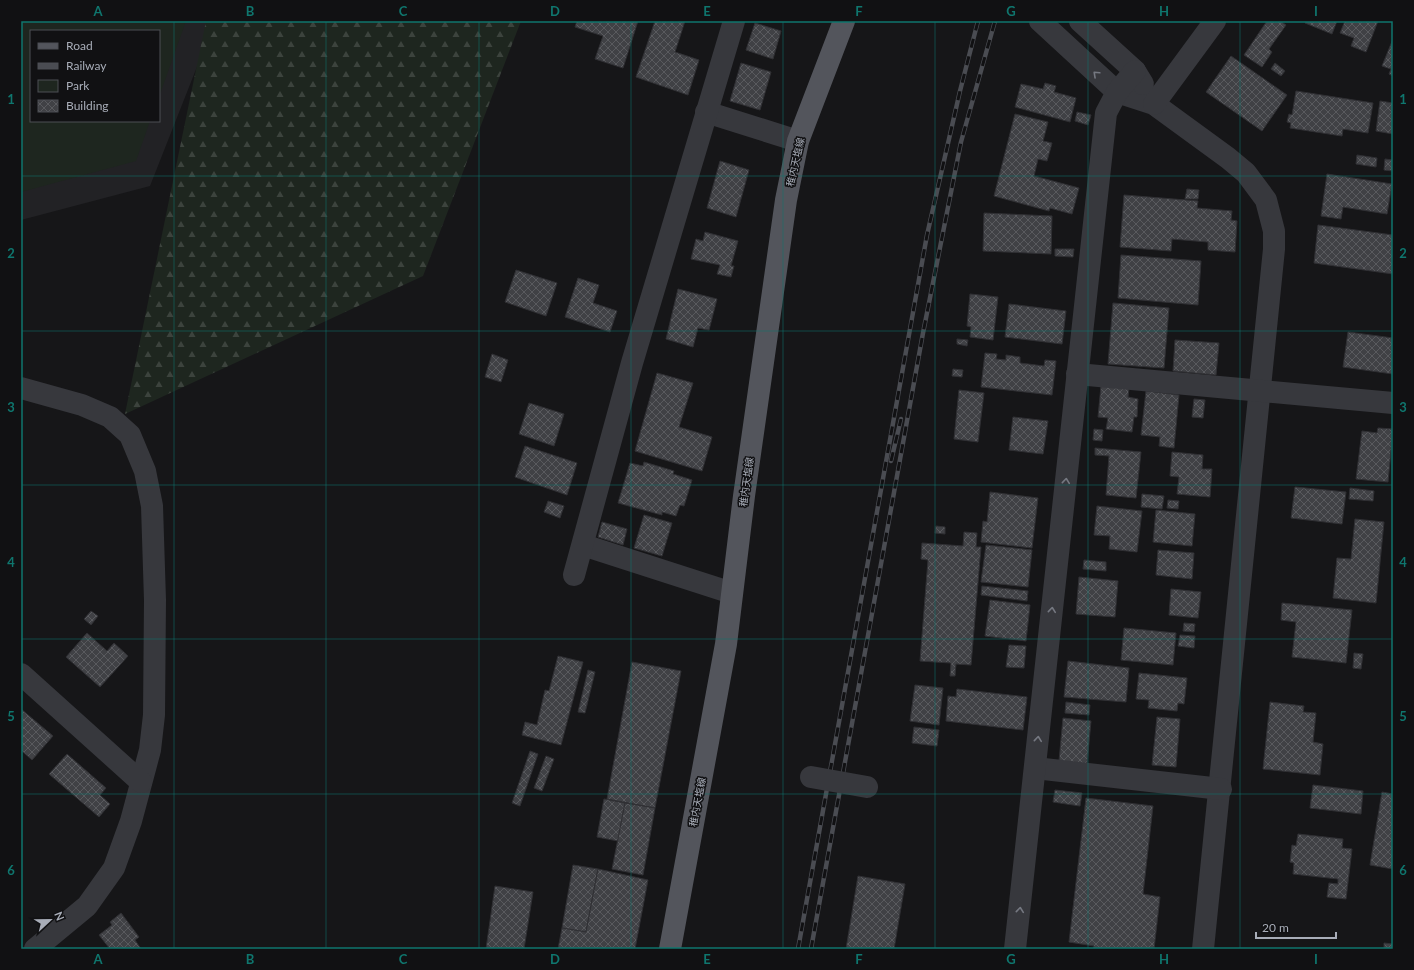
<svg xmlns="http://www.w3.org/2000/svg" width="1414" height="970" font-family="Lato,'Noto Sans JP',sans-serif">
  <defs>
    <pattern id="forest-firs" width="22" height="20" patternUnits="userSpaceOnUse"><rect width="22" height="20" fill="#1e261f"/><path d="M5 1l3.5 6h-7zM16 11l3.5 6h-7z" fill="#3c433d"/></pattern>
    <pattern id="building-cross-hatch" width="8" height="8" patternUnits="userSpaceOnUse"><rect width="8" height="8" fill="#404145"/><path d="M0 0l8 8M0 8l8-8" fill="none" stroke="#595a5e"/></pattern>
  </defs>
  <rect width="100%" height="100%" fill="#161618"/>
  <!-- built -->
  <path fill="#222225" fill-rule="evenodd" d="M21,21h194l-65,165 -129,34zM31,31h128v90h-128z"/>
  <!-- green -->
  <path fill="#1e261f" d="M21,21h165l-27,76v-66h-128v90h119l-14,40 -115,31z"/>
  <!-- forest -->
  <path fill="url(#forest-firs)" d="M206,21h315l-98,255 -298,138z"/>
  <!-- building -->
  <g fill="url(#building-cross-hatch)" stroke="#303034">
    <path d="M577,21h61l-15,47 -28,-9 8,-23 -28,-9z"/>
    <path d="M655,21h30l-10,31 24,8 -11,35 -52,-18z"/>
    <path d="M1267,21h13l6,4 -17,24 3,3 -10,15 -18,-12z"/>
    <path d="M1306,21h31l-5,13 -27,-11z"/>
    <path d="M1345,21h33l-12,31 -15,-6 3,-8 -14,-5z"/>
    <path d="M755,23l26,8 -8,28 -27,-9z"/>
    <path d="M1393,39v37l-4,-2 2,-5 -9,-3z"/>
    <path d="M1231,56l56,39 -25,36 -56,-39z"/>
    <path d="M741,63l30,9 -11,38 -30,-9z"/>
    <path d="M1275,63l10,8 -4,5 -10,-7z"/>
    <path d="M1045,83l11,3 -2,6 22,6 -6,24 -55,-15 6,-23 22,5z"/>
    <path d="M1296,91l77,12 -5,30 -25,-4 -1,7 -52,-8 1,-5 -4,-1 2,-8 3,1z"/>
    <path d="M1380,101l13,2v31l-17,-3z"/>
    <path d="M1077,112l14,3 -3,10 -13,-4z"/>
    <path d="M1015,114l33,8 -5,19 9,2 -5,18 -9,-2 -4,17 45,12 -7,26 -22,-6 -1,3 -55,-15z"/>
    <path d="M1357,155l20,3 -1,9 -20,-3z"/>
    <path d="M1385,159l8,1v11l-9,-1z"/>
    <path d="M720,161l29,9 -13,47 -29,-9z"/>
    <path d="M1327,174l65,10 -5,30 -44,-7 -2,12 -20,-3z"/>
    <path d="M1187,189l12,1 -1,9h-13z"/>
    <path d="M1124,195l74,6 -1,7 35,3 -1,9 6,1 -2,31 -27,-2v-8l-36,-3 -1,12 -51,-4z"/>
    <path d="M984,213l68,3 -1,38 -68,-3z"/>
    <path d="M1318,225l75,10v39l-79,-11z"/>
    <path d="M705,232l33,9 -7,25h3l-3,11 -14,-3 3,-9 -29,-6 5,-20 7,2z"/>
    <path d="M1055,249h19l-1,8 -18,-1z"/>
    <path d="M1121,255l80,6 -3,44 -80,-7z"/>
    <path d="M516,270l41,13 -11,33 -41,-14z"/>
    <path d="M578,278l21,7 -6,18 24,8 -7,21 -45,-15z"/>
    <path d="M678,289l39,10 -8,31 -11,-2 -5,19 -27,-8z"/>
    <path d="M970,294l28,3 -5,43 -23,-3 1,-10 -4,-1z"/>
    <path d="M1113,303l56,5 -5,60 -56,-4z"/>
    <path d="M1009,304l57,7 -4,33 -57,-7z"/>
    <path d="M1348,332l45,6v36l-50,-7z"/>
    <path d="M957,339l11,1 -1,6 -10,-2z"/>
    <path d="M1175,340l44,3 -3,32 -43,-4z"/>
    <path d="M985,353l12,1 -1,5 10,1v-5l14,2v6l24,3 1,-6 11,1 -4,34 -71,-8z"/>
    <path d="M492,354l16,6 -7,22 -16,-5z"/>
    <path d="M953,369l10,1 -1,7 -10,-1z"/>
    <path d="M657,373l36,10 -14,44 33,10 -10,34 -67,-20z"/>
    <path d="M1101,386l28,2 -1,9 10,2 -1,18h-3l-2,15 -26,-3 2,-11 -10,-1z"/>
    <path d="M959,390l25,3 -6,49 -24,-3z"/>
    <path d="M1146,391l33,4 -5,53 -15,-2 1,-9 -19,-2z"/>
    <path d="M1194,399l11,1 -2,18 -11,-1z"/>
    <path d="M529,403l35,11 -10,32 -35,-12z"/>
    <path d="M1013,417l35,4 -5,33 -34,-4z"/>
    <path d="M1378,428l15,1 -5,53 -32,-3 6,-48 15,2z"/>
    <path d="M1094,429l9,1 -1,11 -9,-1z"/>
    <path d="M525,446l52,17 -10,32 -52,-18z"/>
    <path d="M1095,448l46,4 -5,46 -30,-3 3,-39 -14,-1z"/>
    <path d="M1172,452l31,3 -1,14h10l-2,28 -33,-3 2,-17 -9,-1z"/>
    <path d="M644,462l30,9 -1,3 19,6 -8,26 -4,-1 -4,11 -14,-4v3l-44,-12 12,-40 13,3z"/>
    <path d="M1295,487l51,5 -4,32 -51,-6z"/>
    <path d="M1350,488l24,3 -1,10 -24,-2z"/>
    <path d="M990,492l48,6 -6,50 -51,-6 2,-21 4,1z"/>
    <path d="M1142,494l22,2 -2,13 -21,-2z"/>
    <path d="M1168,500l11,1 -1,8 -11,-1z"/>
    <path d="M548,501l16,5 -4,12 -16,-6z"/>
    <path d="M1097,506l45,5 -5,41 -28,-3 1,-13 -16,-1z"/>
    <path d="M1156,510l39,4 -3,32 -39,-4z"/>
    <path d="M644,515l28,8 -10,33 -28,-8z"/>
    <path d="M1355,519l29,3 -8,81 -43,-5 4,-40 14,1z"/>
    <path d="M602,522l25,7 -4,16 -25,-8z"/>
    <path d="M936,526l9,1v7l-10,-1z"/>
    <path d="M964,532l13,1 -1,14h5l-10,118 -15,-1 -1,12h-5l1,-13 -31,-2 8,-101 -7,-1 1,-16 41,3z"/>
    <path d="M986,545l46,5 -4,37 -47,-5z"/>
    <path d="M1158,550l36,3 -2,26 -36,-4z"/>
    <path d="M1084,560l22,2v9l-23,-2z"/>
    <path d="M1079,577l39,4 -3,36 -39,-3z"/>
    <path d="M982,586l46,5 -1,10 -46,-6z"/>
    <path d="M1171,589l30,3 -3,26 -29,-3z"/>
    <path d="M990,600l40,5 -4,36 -41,-5z"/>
    <path d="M1282,603l70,7 -6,53 -54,-6 4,-35 -15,-2z"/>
    <path d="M91,611l7,5 -7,9 -7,-6z"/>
    <path d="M1184,623l11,1 -1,8 -11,-1z"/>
    <path d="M1124,628l52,5 -3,32 -52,-5z"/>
    <path d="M87,633l20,18 7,-8 14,13 -28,31 -34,-30z"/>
    <path d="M1180,635l15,1 -1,12 -16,-2z"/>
    <path d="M1009,645l17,1 -2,22 -18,-1z"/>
    <path d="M1354,653l9,1 -2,15 -8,-1z"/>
    <path d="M558,656l25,6 -22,83 -39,-10 3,-13 12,3 8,-35 4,1z"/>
    <path d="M1068,661l61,7 -3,34 -62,-5z"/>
    <path d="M632,662l49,9 -26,137 -48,-9z"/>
    <path d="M588,670l7,2 -10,41 -7,-1z"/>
    <path d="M1139,673l48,5 -3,26 -6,-1 -1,8 -29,-3 1,-8 -13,-1z"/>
    <path d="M915,685l28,3 -4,37 -29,-4z"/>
    <path d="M957,689l70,8 -4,33 -77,-9 2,-25 8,1z"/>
    <path d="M1066,702l24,3 -1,10 -24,-2z"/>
    <path d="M1270,702l34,4 -1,6 13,1 -3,29 10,2 -3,31 -57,-6z"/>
    <path d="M21,709l32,27 -21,24 -11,-10z"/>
    <path d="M1157,717l23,2 -4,48 -24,-2z"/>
    <path d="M1063,718l28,3 -4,43 -28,-3z"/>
    <path d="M914,727l25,3 -2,16 -25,-3z"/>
    <path d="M530,751l8,3 -18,52 -8,-3z"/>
    <path d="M67,754l39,34 -6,7 10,9 -11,13 -50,-43z"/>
    <path d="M546,756l8,3 -12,32 -8,-3z"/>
    <path d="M1313,785l50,6 -2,23 -51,-6z"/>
    <path d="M1055,790l27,3 -2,13 -27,-4z"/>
    <path d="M1382,792l11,2v75l-23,-4z"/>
    <path d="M1086,798l67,8 -10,88 17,3 -6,52h-61l1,-3 -25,-4z"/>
    <path d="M604,799l21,4 -7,38 -21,-4z"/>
    <path d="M625,803l30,5 -12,67 -31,-6z"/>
    <path d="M1298,834l45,5 -1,9 10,1 -6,50 -19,-2 2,-14 9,1v-5l-45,-5 1,-11 -4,-1 2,-17 4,1z"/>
    <path d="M573,865l25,4 -12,63 -24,-4z"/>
    <path d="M598,869l50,11 -13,69h-77l4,-21 24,4z"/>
    <path d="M858,876l47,8 -11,65h-48z"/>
    <path d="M495,886l38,6 -9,57h-38z"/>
    <path d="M121,913l18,24 -4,3 6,9h-31l-11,-14 13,-10 -2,-3z"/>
    <path d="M1384,943l9,1v5h-9z"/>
  </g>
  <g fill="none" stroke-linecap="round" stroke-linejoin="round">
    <!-- minor -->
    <g stroke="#37383d" stroke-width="22">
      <path d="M1040,21l77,71 37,12 74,54 18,15 20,27 8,31v18l-71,700"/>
      <path d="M1080,21l55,50 8,13"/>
      <path d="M1154,104l61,-83"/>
      <path d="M706,112l92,29"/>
      <path d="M1077,374l316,29"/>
      <path d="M21,388l61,17 28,12 20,18 15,36 7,35 3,94 -1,115 -4,35 -19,71 -17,47 -27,38 -52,43"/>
      <path d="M583,545l149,48"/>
      <path d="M574,575l58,-212 102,-342"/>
      <path d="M21,674l120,108"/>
      <path d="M1035,768l186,21"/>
      <path d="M1015,949l91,-836 11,-21 18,-21"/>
    </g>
    <!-- major -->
    <path stroke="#53555c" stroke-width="22" d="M670,949l56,-305 18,-148 42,-296 12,-59 46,-120"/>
    <!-- rail casing -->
    <g stroke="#4a4c52" stroke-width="4.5">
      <g id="rail">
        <path d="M891,461l10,-42"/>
        <path d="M798,949l129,-714 33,-144 18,-70"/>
        <path d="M811,949l112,-616 38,-191 34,-121"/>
      </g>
    </g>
    <!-- rail -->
    <use href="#rail" stroke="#111113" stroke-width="3" stroke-dasharray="9" stroke-linecap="butt"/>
    <!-- minor-bridge -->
    <path stroke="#37383d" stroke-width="22" d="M811,777l56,10"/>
  </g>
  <!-- one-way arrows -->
  <defs><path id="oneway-chevron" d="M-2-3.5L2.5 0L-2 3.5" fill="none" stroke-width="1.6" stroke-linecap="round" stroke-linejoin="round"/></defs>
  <g stroke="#757881">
    <use href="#oneway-chevron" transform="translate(1096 74) rotate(-137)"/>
    <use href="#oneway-chevron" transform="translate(1066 481) rotate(-84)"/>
    <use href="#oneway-chevron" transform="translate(1052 610) rotate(-84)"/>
    <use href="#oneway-chevron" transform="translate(1038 739) rotate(-84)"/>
    <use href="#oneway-chevron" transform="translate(1020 910) rotate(-84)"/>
  </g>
  <!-- grid -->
  <path fill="none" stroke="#0f766e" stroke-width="1" stroke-opacity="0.55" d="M174,21v928M326,21v928M479,21v928M631,21v928M783,21v928M935,21v928M1088,21v928M1240,21v928M21,176h1372M21,331h1372M21,485h1372M21,639h1372M21,794h1372"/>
  <g text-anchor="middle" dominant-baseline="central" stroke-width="3" stroke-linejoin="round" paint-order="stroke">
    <!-- street labels -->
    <g font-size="10" fill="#a8adb8" stroke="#111113">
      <text transform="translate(795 162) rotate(-77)">稚内天塩線</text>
      <text transform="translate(746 482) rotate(-82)">稚内天塩線</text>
      <text transform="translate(697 802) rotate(-79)">稚内天塩線</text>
    </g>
  </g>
  <!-- border -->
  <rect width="1414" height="970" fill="none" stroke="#111113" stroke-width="44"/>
  <!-- legend -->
  <rect x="30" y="30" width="130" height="92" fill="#111113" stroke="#4d4f55"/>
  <rect x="38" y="43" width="20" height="6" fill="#53555c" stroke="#4d4f55"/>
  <text x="66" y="50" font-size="12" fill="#a8adb8">Road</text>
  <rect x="38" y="63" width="20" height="6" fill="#4a4c52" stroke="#4d4f55"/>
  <text x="66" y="70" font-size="12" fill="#a8adb8">Railway</text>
  <rect x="38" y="80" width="20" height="12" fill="#1e261f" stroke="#4d4f55"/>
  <text x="66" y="90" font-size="12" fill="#a8adb8">Park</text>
  <rect x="38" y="100" width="20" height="12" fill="url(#building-cross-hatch)" stroke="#4d4f55"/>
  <text x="66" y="110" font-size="12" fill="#a8adb8">Building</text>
  <!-- north arrow -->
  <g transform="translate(50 920) rotate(68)" stroke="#111113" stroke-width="3" paint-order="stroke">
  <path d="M0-3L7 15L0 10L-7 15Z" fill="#a8adb8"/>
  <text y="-6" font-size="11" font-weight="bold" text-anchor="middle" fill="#a8adb8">N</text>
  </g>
  <!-- scale -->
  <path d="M1256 932v6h80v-6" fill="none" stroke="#a8adb8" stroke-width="2"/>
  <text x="1262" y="932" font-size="12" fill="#a8adb8" stroke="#111113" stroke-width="3" paint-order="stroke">20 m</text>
  <rect x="22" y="22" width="1370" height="926" fill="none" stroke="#0f766e" stroke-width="1.5"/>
  <g font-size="13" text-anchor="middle" font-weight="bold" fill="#0f766e">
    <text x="98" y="16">A</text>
    <text x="250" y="16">B</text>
    <text x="403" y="16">C</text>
    <text x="555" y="16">D</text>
    <text x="707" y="16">E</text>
    <text x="859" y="16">F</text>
    <text x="1011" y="16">G</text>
    <text x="1164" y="16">H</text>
    <text x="1316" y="16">I</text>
    <text x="11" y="104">1</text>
    <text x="1403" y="104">1</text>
    <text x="11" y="258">2</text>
    <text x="1403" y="258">2</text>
    <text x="11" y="412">3</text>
    <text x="1403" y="412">3</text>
    <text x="11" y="567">4</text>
    <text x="1403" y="567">4</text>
    <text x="11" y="721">5</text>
    <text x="1403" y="721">5</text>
    <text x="11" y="875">6</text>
    <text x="1403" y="875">6</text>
    <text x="98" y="964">A</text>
    <text x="250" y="964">B</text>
    <text x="403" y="964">C</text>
    <text x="555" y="964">D</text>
    <text x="707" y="964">E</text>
    <text x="859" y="964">F</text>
    <text x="1011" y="964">G</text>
    <text x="1164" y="964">H</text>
    <text x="1316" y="964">I</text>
  </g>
</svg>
